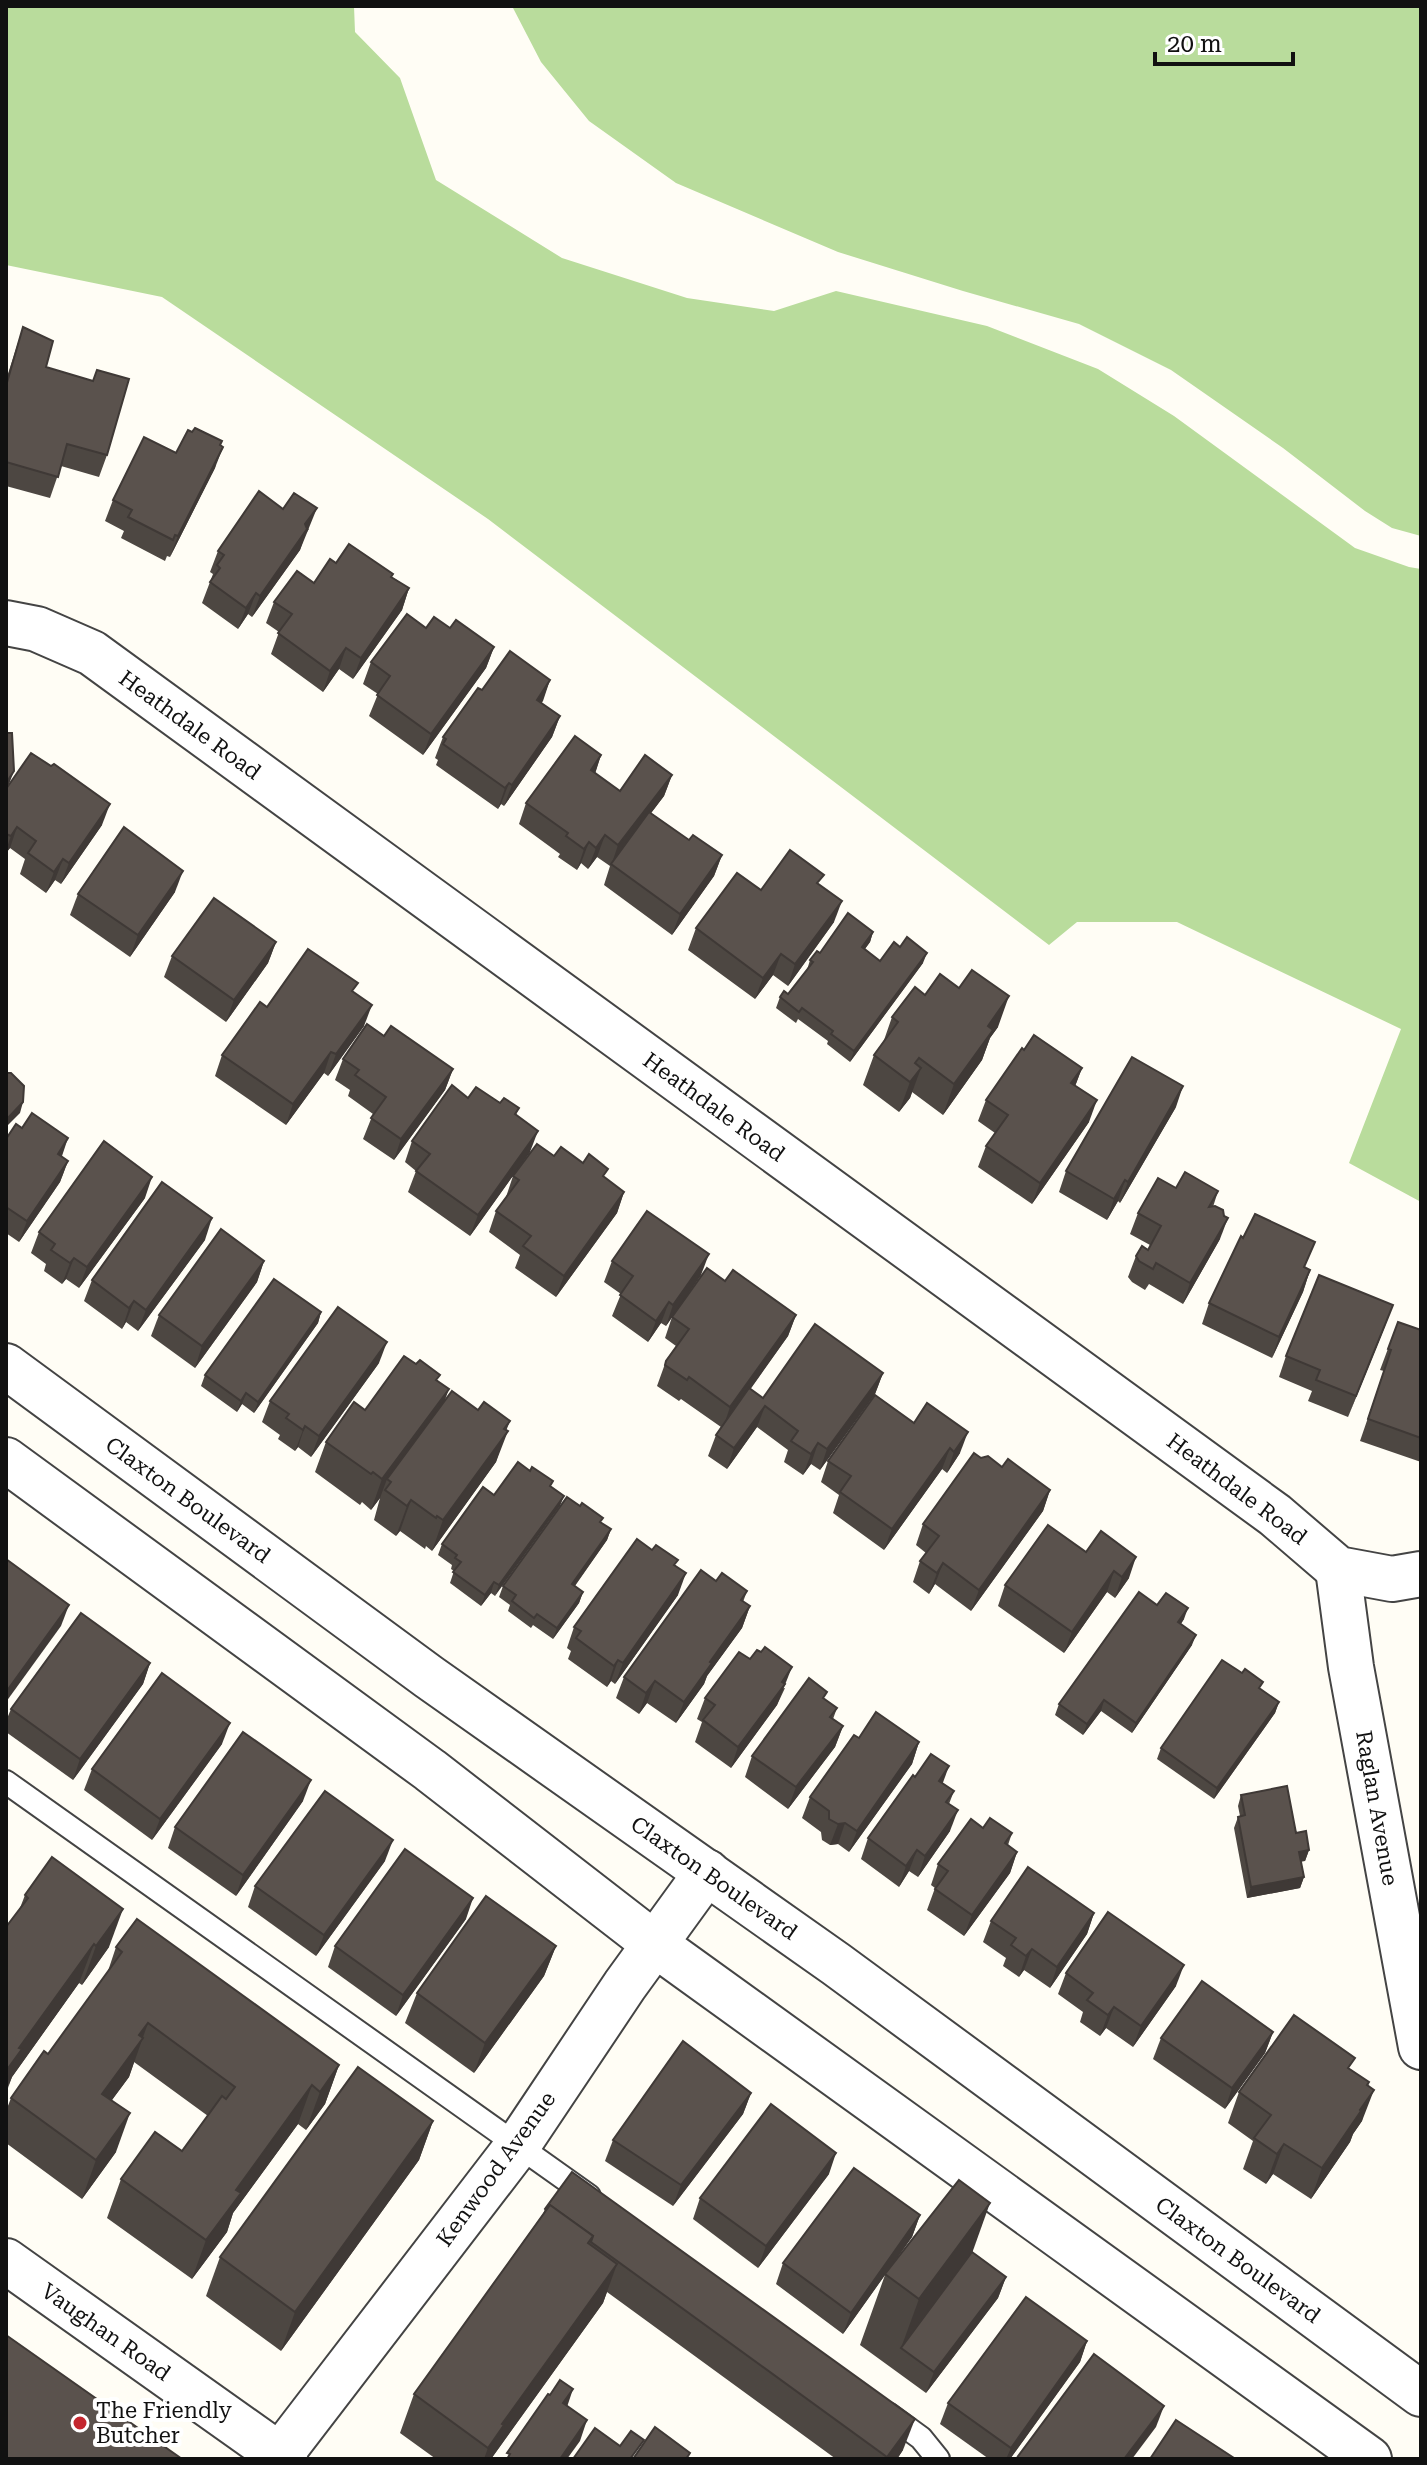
<svg xmlns="http://www.w3.org/2000/svg" width="1427" height="2465" font-family="'Roboto Serif',serif">
  <rect width="100%" height="100%" fill="#fffdf5"/>
  <!-- forest -->
  <g fill="#b9dc9c">
    <path d="M6,6h348l1,26 45,46 36,102 126,78 125,40 87,13 62,-20 151,35 111,43 76,47 181,132 54,19 12,2v633l-72,-39 52,-134 -224,-107h-100l-28,23 -561,-426 -326,-222 -156,-32z"/>
    <path d="M512,6h909v530l-29,-8 -27,-17 -82,-63 -112,-78 -92,-46 -116,-33 -125,-39 -162,-69 -87,-62 -48,-59z"/>
  </g>
  <g fill="none" stroke-linecap="round" stroke-linejoin="round">
    <!-- service casing -->
    <g stroke="#444" stroke-width="26">
      <g id="service">
        <path d="M6,1782l583,414"/>
        <path d="M888,2414l33,24 17,21"/>
      </g>
    </g>
    <!-- minor casing -->
    <g stroke="#444" stroke-width="48">
      <g id="minor">
        <path d="M6,623l31,6 55,24 1183,862 63,54 54,10 29,-5"/>
        <path d="M6,1366l423,311 407,287 585,430"/>
        <path d="M6,1460l424,310 226,175 713,514"/>
        <path d="M1338,1569l13,98 70,380"/>
        <path d="M277,2459l241,-314 107,-160 82,-113"/>
      </g>
    </g>
    <!-- tertiary casing -->
    <g stroke="#444" stroke-width="48">
      <path id="tertiary" d="M6,2261l279,198"/>
    </g>
    <!-- service -->
    <use href="#service" stroke="#fff" stroke-width="22"/>
    <!-- minor -->
    <use href="#minor" stroke="#fff" stroke-width="44"/>
    <!-- tertiary -->
    <use href="#tertiary" stroke="#fff" stroke-width="44"/>
  </g>
  <!-- wall -->
  <g fill="#4d4742">
    <path d="M23,327l23,40 61,88 -8,22 -38,-11 -11,32 -44,-12v-106z"/>
    <path d="M220,445l-5,23 -45,89 -3,-1 -2,5 -44,-23 3,-7 -19,-10 8,-21 63,-47z"/>
    <path d="M283,509l26,20 -4,6 -5,15 -48,67 -4,-3 -10,15 -36,-26 11,-29 -3,-2 8,-21z"/>
    <path d="M336,563l56,14 17,11 -7,22 -49,69 -14,-10 -16,23 -52,-38 8,-22 -13,-9 8,-21 40,-19z"/>
    <path d="M450,628l44,19 -8,21 -63,87 -54,-39 9,-22 -15,-10 8,-22z"/>
    <path d="M550,680l-9,23 19,13 -8,21 -48,69 -3,-2 -3,5 -62,-44 2,-5 -3,-2 8,-21 39,-47z"/>
    <path d="M6,733l3,52 93,40 -41,59 -6,-4 -9,13 -26,-19 5,-15 -15,-11 -4,5z"/>
    <path d="M601,755l-6,18 25,18 52,-16 -8,21 -13,17 38,27 33,15 -8,21 -42,59 -68,-50 6,-19 -13,-9 -9,12 -7,-6 -4,7 -19,-13 2,-3 -41,-30 7,-21z"/>
    <path d="M820,885l14,37 -46,64 -15,-11 -18,24 -67,-49 8,-22 65,-38z"/>
    <path d="M175,892l-45,65 -60,-42 8,-21z"/>
    <path d="M873,932l-3,10 -5,7 15,12 43,2 -73,99 -23,-18 1,-3 -30,-22 -2,4 -20,-15 4,-11 8,-3 19,-24 3,-10 10,-7z"/>
    <path d="M276,942l-8,21 -42,59 -62,-45 8,-21z"/>
    <path d="M354,993l10,33 -36,50 -4,-3 -38,52 -71,-49 7,-21 45,-48z"/>
    <path d="M925,995l73,32 -8,11 -8,22 -39,55 -31,-23 -2,6 -11,14 -36,-27 11,-30 9,-12 9,-26z"/>
    <path d="M384,1036l69,33 -8,21 -51,70 -31,-21 10,-25 -25,-18 2,-6 -15,-10 8,-21z"/>
    <path d="M1024,1050l58,18 -7,18 14,36 -57,82 -54,-37 8,-21 9,-13 -17,-12 8,-21z"/>
    <path d="M468,1098l32,5 19,5 -3,7 14,37 -60,84 -62,-44 8,-21 -11,-9 7,-21z"/>
    <path d="M1176,1107l-56,96 -2,-2 -11,19 -48,-28 7,-21z"/>
    <path d="M6,1139l56,18 6,4 -8,21 -41,60 -13,-9z"/>
    <path d="M554,1156l29,7 41,29 -7,21 -61,84 -41,-29 5,-13 -31,-23 7,-21 10,-14 7,-21z"/>
    <path d="M1176,1188l42,3 -5,16 7,32 -37,65 -34,-20 -4,6 -13,-8 -4,-5 8,-21 12,-6 2,-5 -20,-11 8,-21z"/>
    <path d="M145,1198l-66,90 -13,-9 -4,5 -18,-13 2,-7 -15,-11 8,-21z"/>
    <path d="M205,1240l-67,91 -12,-9 -4,7 -38,-28 8,-21z"/>
    <path d="M264,1261l-7,21 -62,86 -44,-32 8,-21z"/>
    <path d="M612,1261l89,14 -35,51 -5,-3 -13,19 -36,-26 9,-22 -17,-12z"/>
    <path d="M1305,1268l5,2 -7,22 -31,66 -70,-34 7,-21z"/>
    <path d="M725,1281l71,34 -8,21 -38,53 13,9 120,-25 -8,21 -55,76 -9,-6 -8,11 -19,-13 4,-12 -31,-23 -30,42 -19,-13 8,-21 5,-8 -40,-28 -2,2 -22,-15 9,-25 10,-15 -11,-8 7,-21z"/>
    <path d="M321,1312l-3,11 -64,90 -12,-9 -5,8 -36,-26 4,-11z"/>
    <path d="M1398,1322l23,8v132l-61,-21 24,-70 -4,-1z"/>
    <path d="M1385,1326l-37,91 -40,-16 4,-10 -33,-14 7,-21z"/>
    <path d="M379,1363l-68,94 -13,-10 -3,4 -17,-12 2,-4 -18,-13 8,-21z"/>
    <path d="M438,1381l6,20 62,29 -10,32 -64,89 -6,-5 -1,3 -25,-18 -4,5 -22,-16 6,-22 -9,12 -9,-8 -2,3 -45,-33 11,-30 39,-32z"/>
    <path d="M914,1423l46,30 -13,20 -5,-4 -58,81 -51,-37 6,-18 -18,-13 7,-21z"/>
    <path d="M981,1458l69,32 -7,21 -72,100 -36,-27 -6,10 -16,-12 7,-21 6,-8 -10,-8 7,-21z"/>
    <path d="M553,1481l-58,115 -4,-3 -10,13 -31,-23 4,-12 -3,-2 1,-4 -14,-10 4,-11 52,-49z"/>
    <path d="M601,1523l10,6 -4,11 -32,46 8,6 -4,11 -26,36 -20,-14 -2,3 -23,-17 2,-6 -11,-8 4,-11z"/>
    <path d="M1086,1552l43,26 -14,20 -8,-6 -43,61 -66,-47 7,-21z"/>
    <path d="M676,1566l2,29 -63,89 -4,-3 -4,6 -39,-28 3,-8 -4,-3 7,-21z"/>
    <path d="M716,1581l31,10 -4,11 7,4 -8,22 -35,48 -3,8 -28,39 -29,-20 -8,11 -23,-16 8,-21z"/>
    <path d="M1157,1605l27,14 -3,5 11,21 -60,88 -31,-22 -18,24 -28,-20 4,-11z"/>
    <path d="M150,1663l-7,21 -70,96 -67,-48v-11l5,-12z"/>
    <path d="M785,1688l-8,17 -46,63 -36,-26 7,-20 -5,-3 8,-21z"/>
    <path d="M1260,1689l19,13 -4,11 -61,86 -57,-40 4,-11z"/>
    <path d="M824,1699l13,9 -4,11 10,7 -8,21 -47,62 -43,-32 7,-21z"/>
    <path d="M859,1738l60,4 -7,22 -63,88 -11,-8 -8,1 -8,-5 -1,-8 -19,-14 8,-21z"/>
    <path d="M222,1744l-70,96 -68,-50 8,-21z"/>
    <path d="M915,1777l28,6 11,8 -5,13 1,27 -32,46 -9,-6 -10,16 -38,-28 7,-21z"/>
    <path d="M1241,1795l55,38 13,17 -4,11h-4l3,16 -4,11 -53,10 -13,-70 4,-11 2,-1 -2,-10z"/>
    <path d="M303,1801l-67,95 -68,-48 7,-21z"/>
    <path d="M983,1828l29,5 -4,12 9,7 -7,21 -46,63 -37,-26 8,-22 -4,-3 7,-21z"/>
    <path d="M385,1861l-69,95 -68,-49 7,-21z"/>
    <path d="M25,1895l84,52 -27,38 -3,-2 -67,94 -4,11 12,-180z"/>
    <path d="M1094,1913l-7,21 -37,54 -26,-18 -5,7 -16,-11 3,-8 -23,-16 8,-21z"/>
    <path d="M466,1919l-70,97 -68,-49 7,-21z"/>
    <path d="M556,1946l-12,30 -70,97 -69,-50 12,-30z"/>
    <path d="M116,1947l223,118 -14,39 -19,26 -8,-6 -65,89 -6,19 -35,47 -85,-61 14,-39 61,-28 26,-35 -74,-54 -5,15 -17,23 4,52 -34,47 -76,-56v-32l5,-13 37,-44 59,-80z"/>
    <path d="M1066,1973l110,13 -43,61 -27,-19 -6,8 -20,-14 3,-10 -25,-18z"/>
    <path d="M1273,2032l-8,21 -40,56 -72,-50 8,-21z"/>
    <path d="M1350,2069l19,13 -7,39 -9,13 -3,8 -39,57 -38,-25 -7,10 -23,-15 10,-28 -25,-18 11,-31z"/>
    <path d="M751,2093l-8,21 -70,92 -68,-45 8,-21z"/>
    <path d="M433,2121l-14,39 -138,191 -75,-55 14,-39z"/>
    <path d="M829,2174l-71,94 -65,-49 7,-21z"/>
    <path d="M545,2209l358,241 -6,9h-61l-229,-167 -4,11 -112,156h-55l-36,-26 14,-39 129,-180z"/>
    <path d="M920,2215l-8,22 -25,35 85,-20 34,25 -8,21 -72,95 -66,-48 25,-70 -42,59 -67,-50 7,-21z"/>
    <path d="M1087,2341l-7,21 -70,97h-21l-49,-35 8,-21z"/>
  </g>
  <!-- shaded-wall -->
  <g fill="#3f3936">
    <path d="M223,447l-8,21 -45,89 8,-21z"/>
    <path d="M317,508l-17,42 -48,67 8,-21 45,-72z"/>
    <path d="M409,588l-7,22 -49,69 8,-21z"/>
    <path d="M256,593l-8,21 -10,15 8,-21z"/>
    <path d="M494,647l-8,21 -63,87 8,-21z"/>
    <path d="M346,648l-7,21 -16,23 7,-21z"/>
    <path d="M550,680l-7,21 -14,20 8,-21z"/>
    <path d="M560,716l-8,21 -48,69 8,-21z"/>
    <path d="M601,755l-7,22 -3,-7z"/>
    <path d="M14,771l-8,21v-9z"/>
    <path d="M672,775l-8,21 -53,70 7,-21z"/>
    <path d="M509,783l-8,21 -3,5 7,-21z"/>
    <path d="M110,804l-8,21 -41,59 8,-21z"/>
    <path d="M17,827l-7,21 -4,5v-3l5,-14z"/>
    <path d="M605,835l-8,22 -9,12 8,-21z"/>
    <path d="M589,842l-8,21 -4,7 7,-21z"/>
    <path d="M722,855l-8,21 -42,59 8,-21z"/>
    <path d="M63,859l-8,21 -9,13 8,-21z"/>
    <path d="M183,871l-8,21 -45,65 8,-22z"/>
    <path d="M842,901l-8,21 -46,64 7,-22z"/>
    <path d="M873,932l-3,10 -12,16 4,-11z"/>
    <path d="M276,942l-8,21 -42,59 8,-22z"/>
    <path d="M927,953l-4,10 -73,99 4,-11z"/>
    <path d="M781,954l-8,21 -18,24 8,-21z"/>
    <path d="M1009,996l-11,31 -8,11 -8,22 -39,55 11,-31 34,-58z"/>
    <path d="M372,1005l-8,21 -36,50 8,-22z"/>
    <path d="M331,1052l-7,21 -38,52 7,-21z"/>
    <path d="M921,1068l-11,30 -11,14 11,-30z"/>
    <path d="M1082,1068l-8,21 -3,-6z"/>
    <path d="M453,1069l-8,21 -51,70 7,-21z"/>
    <path d="M1183,1086l-7,21 -56,96 8,-21z"/>
    <path d="M1097,1100l-8,22 -57,82 8,-21z"/>
    <path d="M23,1102l-3,11 -14,14v-7z"/>
    <path d="M538,1131l-8,21 -60,84 8,-21z"/>
    <path d="M68,1138l-7,21 -3,-5z"/>
    <path d="M68,1161l-8,21 -41,60 8,-21z"/>
    <path d="M152,1177l-7,21 -66,90 8,-21z"/>
    <path d="M1125,1180l-7,21 -11,19 7,-21z"/>
    <path d="M624,1192l-7,21 -61,84 8,-21z"/>
    <path d="M212,1218l-7,22 -67,91 8,-21z"/>
    <path d="M1228,1218l-8,21 -37,65 7,-21z"/>
    <path d="M709,1254l-8,21 -35,51 7,-21z"/>
    <path d="M74,1258l-8,21 -4,5 8,-21z"/>
    <path d="M264,1261l-7,21 -62,86 7,-22z"/>
    <path d="M1310,1270l-7,22 -31,66 7,-21z"/>
    <path d="M134,1301l-8,21 -4,7 7,-21z"/>
    <path d="M669,1302l-8,21 -13,19 8,-21z"/>
    <path d="M1393,1305l-8,21 -37,91 8,-21z"/>
    <path d="M321,1312l-3,11 -64,90 4,-11z"/>
    <path d="M796,1315l-8,21 -65,92 7,-21z"/>
    <path d="M387,1342l-8,21 -68,94 8,-21z"/>
    <path d="M883,1373l-8,21 -55,76 7,-21z"/>
    <path d="M449,1389l-11,30 -47,63 -4,-3 -7,19 -9,12 11,-31z"/>
    <path d="M246,1393l-4,11 -5,8 4,-11z"/>
    <path d="M765,1406l-8,21 -30,42 7,-21z"/>
    <path d="M510,1421l-6,15 4,-5 -12,31 -64,89 11,-31z"/>
    <path d="M305,1426l-7,21 -3,4 8,-21z"/>
    <path d="M968,1432l-8,21 -13,20 7,-21z"/>
    <path d="M818,1443l-7,21 -8,11 8,-21z"/>
    <path d="M950,1448l-8,21 -58,81 8,-21z"/>
    <path d="M1050,1490l-7,21 -72,100 8,-21z"/>
    <path d="M564,1496l-4,10 -65,90 4,-11z"/>
    <path d="M411,1500l-11,31 -4,5 11,-30z"/>
    <path d="M611,1529l-4,11 -39,55 4,-11z"/>
    <path d="M1136,1557l-7,21 -14,20 7,-21z"/>
    <path d="M943,1563l-8,21 -6,10 8,-21z"/>
    <path d="M1114,1571l-7,21 -43,61 8,-21z"/>
    <path d="M686,1573l-8,22 -63,89 8,-21z"/>
    <path d="M494,1582l-3,11 -10,13 4,-11z"/>
    <path d="M583,1592l-4,11 -26,36 4,-11z"/>
    <path d="M69,1605l-8,21 -55,76v-10z"/>
    <path d="M750,1606l-8,22 -35,48 -3,8 -28,39 8,-21 26,-40z"/>
    <path d="M1188,1608l-4,11 -10,14 4,-11z"/>
    <path d="M1196,1635l-4,10 -60,88 4,-10z"/>
    <path d="M618,1660l-7,21 -4,6 7,-21z"/>
    <path d="M150,1663l-7,21 -70,96 7,-21z"/>
    <path d="M792,1667l-15,38 -46,63 7,-21z"/>
    <path d="M655,1681l-8,22 -8,11 7,-21z"/>
    <path d="M1104,1700l-3,11 -18,24 4,-11z"/>
    <path d="M1279,1702l-4,11 -61,86 3,-11z"/>
    <path d="M230,1723l-8,21 -70,96 8,-21z"/>
    <path d="M843,1726l-8,21 -47,62 8,-22z"/>
    <path d="M919,1742l-7,22 -63,88 8,-21z"/>
    <path d="M949,1766l-8,22 -2,-7z"/>
    <path d="M311,1780l-8,21 -67,95 7,-21z"/>
    <path d="M958,1810l-8,21 -32,46 7,-21z"/>
    <path d="M845,1823l-7,21 -8,1 8,-21z"/>
    <path d="M393,1840l-8,21 -69,95 8,-21z"/>
    <path d="M917,1850l-8,21 -10,16 7,-21z"/>
    <path d="M1309,1850l-4,11 -10,2 4,-11z"/>
    <path d="M1017,1852l-7,21 -46,63 8,-21z"/>
    <path d="M1304,1877l-4,11 -53,10 4,-11z"/>
    <path d="M473,1898l-7,21 -70,97 7,-21z"/>
    <path d="M123,1909l-14,38 -27,38 14,-39z"/>
    <path d="M1094,1913l-7,21 -37,54 7,-21z"/>
    <path d="M94,1944l-15,39 -67,94 -6,14v-20l13,-23z"/>
    <path d="M556,1946l-12,30 -70,97 11,-30z"/>
    <path d="M1032,1949l-8,21 -5,7 7,-21z"/>
    <path d="M1184,1965l-8,21 -43,61 8,-21z"/>
    <path d="M1114,2007l-8,21 -6,8 8,-21z"/>
    <path d="M148,2023l-19,54 -41,55 14,-38 37,-59z"/>
    <path d="M1273,2032l-8,21 -40,56 7,-21z"/>
    <path d="M339,2065l-14,39 -19,26 14,-38z"/>
    <path d="M312,2085l-14,39 -65,89 -6,19 -35,47 14,-39 30,-50z"/>
    <path d="M1374,2090l-12,31 -9,13 -3,8 -39,57 11,-31z"/>
    <path d="M751,2093l-8,21 -70,92 8,-21z"/>
    <path d="M130,2113l-14,39 -34,47 14,-39z"/>
    <path d="M433,2121l-14,39 -138,191 14,-39z"/>
    <path d="M1284,2144l-11,30 -7,10 11,-30z"/>
    <path d="M836,2153l-7,21 -71,94 8,-22z"/>
    <path d="M990,2203l-25,70 -64,75 18,-49z"/>
    <path d="M920,2215l-8,22 -69,97 8,-21z"/>
    <path d="M617,2264l-14,39 -112,156h-7l4,-11 14,-24z"/>
    <path d="M1006,2277l-8,21 -72,95 8,-21z"/>
    <path d="M1087,2341l-7,21 -70,97h-4l5,-11z"/>
    <path d="M573,2389l-7,21 -3,-7z"/>
    <path d="M1164,2406l-8,21 -24,32h-8z"/>
    <path d="M915,2419l-12,31 -6,9h-11z"/>
    <path d="M587,2420l-7,21 -13,18h-7z"/>
  </g>
  <!-- building -->
  <g fill="#5a524d" stroke="#3f3936" stroke-width="2">
    <path d="M23,327l30,14 -7,26 47,14 4,-11 32,9 -22,76 -40,-11 -9,33 -52,-15v-76z"/>
    <path d="M195,428l27,13 -2,4 3,2 -45,89 -3,-1 -2,5 -45,-23 4,-7 -19,-10 31,-63 32,16 12,-23 4,2z"/>
    <path d="M259,491l24,18 11,-16 23,15 -12,16 2,5 -47,67 -4,-3 -10,15 -36,-26 10,-14 -3,-3 7,-10 -6,-4z"/>
    <path d="M349,544l44,30 -2,3 18,11 -48,70 -15,-10 -16,23 -52,-38 14,-19 -18,-12 23,-31 17,12 16,-24 6,4z"/>
    <path d="M407,614l19,14 8,-11 16,11 6,-8 38,27 -63,87 -54,-39 13,-19 -19,-14z"/>
    <path d="M510,651l40,29 -13,20 23,16 -48,69 -3,-2 -4,5 -62,-44 3,-5 -3,-2 35,-49 4,2z"/>
    <path d="M6,733h6l2,38 -8,12z"/>
    <path d="M575,736l26,19 -10,15 29,21 25,-36 27,20 -54,70 -13,-10 -9,13 -7,-6 -5,7 -18,-13 2,-3 -42,-30z"/>
    <path d="M31,753l20,13 3,-2 56,40 -41,59 -6,-4 -9,13 -26,-19 8,-12 -19,-14 -6,9 -5,-2v-45z"/>
    <path d="M649,812l40,28 4,-5 29,20 -42,59 -69,-50z"/>
    <path d="M124,827l59,44 -45,64 -60,-41z"/>
    <path d="M790,850l34,25 -7,8 25,18 -47,63 -14,-10 -18,24 -67,-50 41,-55 24,17z"/>
    <path d="M214,898l62,44 -42,58 -62,-44z"/>
    <path d="M848,913l25,19 -11,15 18,14 14,-19 6,5 7,-10 20,16 -73,98 -23,-17 2,-3 -31,-23 -3,4 -19,-15 4,-6 4,3 25,-32 -3,-2 7,-9 3,2z"/>
    <path d="M308,949l50,34 -6,8 20,14 -36,49 -5,-2 -38,52 -71,-49 38,-53 7,5z"/>
    <path d="M972,970l37,26 -21,30 5,4 -39,54 -35,-26 -4,5 6,5 -11,14 -36,-27 24,-33 -6,-5 23,-30 10,8 15,-21 19,14z"/>
    <path d="M367,1024l17,12 7,-10 62,43 -52,70 -30,-21 15,-21 -31,-22 4,-5 -16,-11z"/>
    <path d="M1034,1035l48,33 -11,15 26,17 -57,83 -54,-37 22,-31 -22,-15 36,-52 2,2z"/>
    <path d="M1132,1057l51,29 -55,96 -3,-2 -11,19 -48,-28z"/>
    <path d="M6,1073h5l13,13 -1,16 -17,18z"/>
    <path d="M452,1085l16,13 8,-11 24,16 4,-5 15,10 -4,6 23,17 -60,84 -62,-44 14,-17 -18,-13z"/>
    <path d="M32,1113l36,25 -10,16 10,7 -41,60 -21,-14v-68l10,-15 6,4z"/>
    <path d="M104,1141l48,36 -65,90 -13,-9 -4,5 -19,-13 4,-6 -16,-12z"/>
    <path d="M537,1144l17,12 7,-9 22,16 6,-9 19,15 -5,7 21,16 -60,84 -41,-30 8,-10 -35,-25 23,-31 -6,-4z"/>
    <path d="M1185,1172l33,19 -9,16 6,-1 8,4 1,6 4,2 -38,65 -34,-20 -3,6 -14,-8 -3,-5 6,-10 6,4 13,-24 -23,-13 20,-35 18,10z"/>
    <path d="M162,1182l50,36 -66,92 -12,-9 -5,7 -37,-28z"/>
    <path d="M647,1211l62,43 -36,51 -4,-3 -13,19 -36,-26 13,-19 -21,-15z"/>
    <path d="M1255,1214l60,28 -11,25 6,3 -31,67 -70,-34 32,-67 2,2z"/>
    <path d="M221,1229l43,32 -62,85 -43,-31z"/>
    <path d="M707,1268l18,13 8,-11 63,45 -66,92 -41,-30 -2,3 -22,-15 1,-4 23,-32 -17,-12z"/>
    <path d="M1319,1275l74,30 -37,91 -40,-16 4,-10 -34,-14z"/>
    <path d="M274,1279l47,33 -63,90 -12,-9 -5,8 -36,-26z"/>
    <path d="M338,1307l49,35 -68,94 -14,-10 -2,4 -17,-12 3,-4 -19,-13z"/>
    <path d="M1398,1322l23,8v108l-53,-19 23,-69 -3,-1z"/>
    <path d="M815,1324l68,49 -56,76 -9,-6 -7,11 -20,-13 7,-10 -33,-25 -31,42 -18,-13 33,-47 14,10z"/>
    <path d="M404,1356l12,8 4,-4 20,15 -4,5 13,9 -67,90 -9,-7 -2,2 -45,-32 28,-40 11,8z"/>
    <path d="M452,1391l26,19 6,-8 26,19 -6,8 4,2 -65,89 -6,-4 -1,2 -25,-18 -4,6 -22,-16 6,-8 -4,-3z"/>
    <path d="M875,1395l39,28 13,-20 41,29 -14,20 -4,-4 -58,81 -52,-37 11,-16 -23,-15z"/>
    <path d="M974,1453l7,5 7,-2 14,11 6,-8 42,31 -71,100 -36,-27 -6,10 -17,-12 19,-25 -16,-12z"/>
    <path d="M518,1462l12,9 2,-4 21,14 -3,5 14,10 -65,89 -5,-3 -9,13 -32,-23 8,-10 -6,-4 2,-3 -15,-11 41,-57 11,8z"/>
    <path d="M567,1497l13,9 2,-3 21,15 -3,4 11,7 -39,55 11,8 -26,36 -20,-14 -3,4 -22,-17 4,-6 -13,-9z"/>
    <path d="M1048,1525l38,27 15,-21 35,26 -14,20 -8,-6 -42,61 -67,-47z"/>
    <path d="M637,1539l15,11 4,-5 22,15 -4,5 12,8 -63,90 -5,-3 -4,6 -38,-28 5,-7 -7,-4z"/>
    <path d="M6,1559l63,46 -63,87z"/>
    <path d="M701,1570l15,11 6,-8 25,18 -6,9 9,6 -40,56 2,1 -28,39 -29,-21 -9,12 -22,-16z"/>
    <path d="M1139,1592l18,13 9,-12 22,15 -10,14 18,13 -60,88 -32,-23 -17,24 -28,-20z"/>
    <path d="M81,1613l69,50 -70,96 -69,-50z"/>
    <path d="M765,1647l27,20 -10,15 3,2 -47,63 -35,-27 12,-15 -10,-7 34,-46 11,7 7,-9 4,2z"/>
    <path d="M1222,1660l20,13 3,-4 18,13 -4,6 20,14 -62,86 -56,-40z"/>
    <path d="M162,1673l68,50 -70,96 -68,-50z"/>
    <path d="M809,1678l18,14 -4,6 14,10 -7,9 13,9 -47,61 -44,-31z"/>
    <path d="M876,1712l43,30 -62,89 -12,-8 -7,1 -9,-5v-8l-19,-14 44,-62 5,3z"/>
    <path d="M243,1732l68,48 -68,95 -68,-48z"/>
    <path d="M931,1754l18,12 -10,15 15,10 -8,11 12,8 -33,46 -8,-6 -11,16 -38,-28 45,-63 2,2z"/>
    <path d="M1287,1786l9,47 10,-2 3,19 -10,2 5,25 -53,10 -13,-70 7,-2 -4,-20z"/>
    <path d="M325,1791l68,49 -69,95 -69,-49z"/>
    <path d="M990,1818l22,15 -7,10 12,9 -45,63 -37,-26 13,-18 -10,-7 33,-45 12,9z"/>
    <path d="M405,1849l68,49 -70,97 -68,-49z"/>
    <path d="M52,1857l71,52 -27,37 -2,-2 -75,104 3,1 -16,22v-144l22,-29 -3,-3z"/>
    <path d="M1028,1867l66,46 -37,54 -25,-18 -6,7 -15,-11 5,-7 -25,-17z"/>
    <path d="M486,1896l70,50 -71,97 -68,-50z"/>
    <path d="M1108,1912l76,53 -43,61 -27,-19 -6,8 -21,-15 6,-7 -27,-20z"/>
    <path d="M137,1919l202,146 -19,27 -8,-7 -76,105 5,3 -35,47 -85,-61 34,-47 27,19 40,-55 4,3 9,-12 -87,-64 -9,12 4,3 -41,56 28,19 -34,47 -85,-62 33,-47 4,3 74,-102 -6,-5z"/>
    <path d="M1202,1981l71,51 -41,56 -71,-50z"/>
    <path d="M1294,2015l61,43 -7,10 21,14 -2,3 7,5 -14,20 1,1 -39,57 -38,-24 -7,10 -23,-16 17,-23 -32,-23z"/>
    <path d="M683,2041l68,52 -70,92 -68,-45z"/>
    <path d="M358,2067l75,54 -138,191 -75,-55z"/>
    <path d="M771,2104l65,49 -70,93 -66,-48z"/>
    <path d="M854,2168l66,47 -69,98 -68,-50z"/>
    <path d="M572,2172l343,247 -28,38 -296,-215 2,-6 -43,-31 -4,5 -1,-1z"/>
    <path d="M959,2180l31,23 -71,96 -34,-25z"/>
    <path d="M550,2205l43,31 -5,7 29,21 -115,160 2,1 -16,23 -74,-54z"/>
    <path d="M972,2252l34,25 -72,95 -33,-24z"/>
    <path d="M1026,2297l61,44 -76,107 -63,-45z"/>
    <path d="M6,2335l176,124h-176z"/>
    <path d="M1094,2354l70,52 -40,53h-108z"/>
    <path d="M560,2380l13,9 -10,14 24,17 -27,39h-53l3,-5 -3,-1 41,-59 2,1z"/>
    <path d="M1176,2420l58,38v1h-84z"/>
    <path d="M655,2427l35,26 -4,6h-53z"/>
    <path d="M595,2428l25,18 11,-15 13,9 -14,19h-57z"/>
  </g>
  <!-- markers -->
  <circle fill="#c4262e" stroke="#fff" stroke-width="3" cx="80" cy="2423" r="8"/>
  <g text-anchor="middle" dominant-baseline="central" stroke-width="8" stroke-linejoin="round" paint-order="stroke">
    <!-- street labels -->
    <g font-size="22" fill="#111" stroke="#fff">
      <text transform="translate(190 725) rotate(36)">Heathdale Road</text>
      <text transform="translate(714 1107) rotate(36)">Heathdale Road</text>
      <text transform="translate(1237 1489) rotate(37)">Heathdale Road</text>
      <text transform="translate(188 1500) rotate(36)">Claxton Boulevard</text>
      <text transform="translate(1377 1808) rotate(80)">Raglan Avenue</text>
      <text transform="translate(714 1878) rotate(35)">Claxton Boulevard</text>
      <text transform="translate(496 2169) rotate(-54)">Kenwood Avenue</text>
      <text transform="translate(1238 2260) rotate(36)">Claxton Boulevard</text>
      <text transform="translate(106 2332) rotate(35)">Vaughan Road</text>
    </g>
    <!-- poi labels -->
    <g font-size="22" fill="#111" stroke="#fff" text-anchor="start">
      <text x="96" y="2410">The Friendly<tspan x="96" dy="25">Butcher</tspan></text>
    </g>
  </g>
  <!-- border -->
  <rect width="1427" height="2465" fill="none" stroke="#111111" stroke-width="16"/>
  <!-- scale -->
  <path d="M1155 52v12h138v-12" fill="none" stroke="#111111" stroke-width="4"/>
  <text x="1167" y="52" font-size="24" fill="#111111" stroke="#ffffff" stroke-width="6" paint-order="stroke">20 m</text>
</svg>
